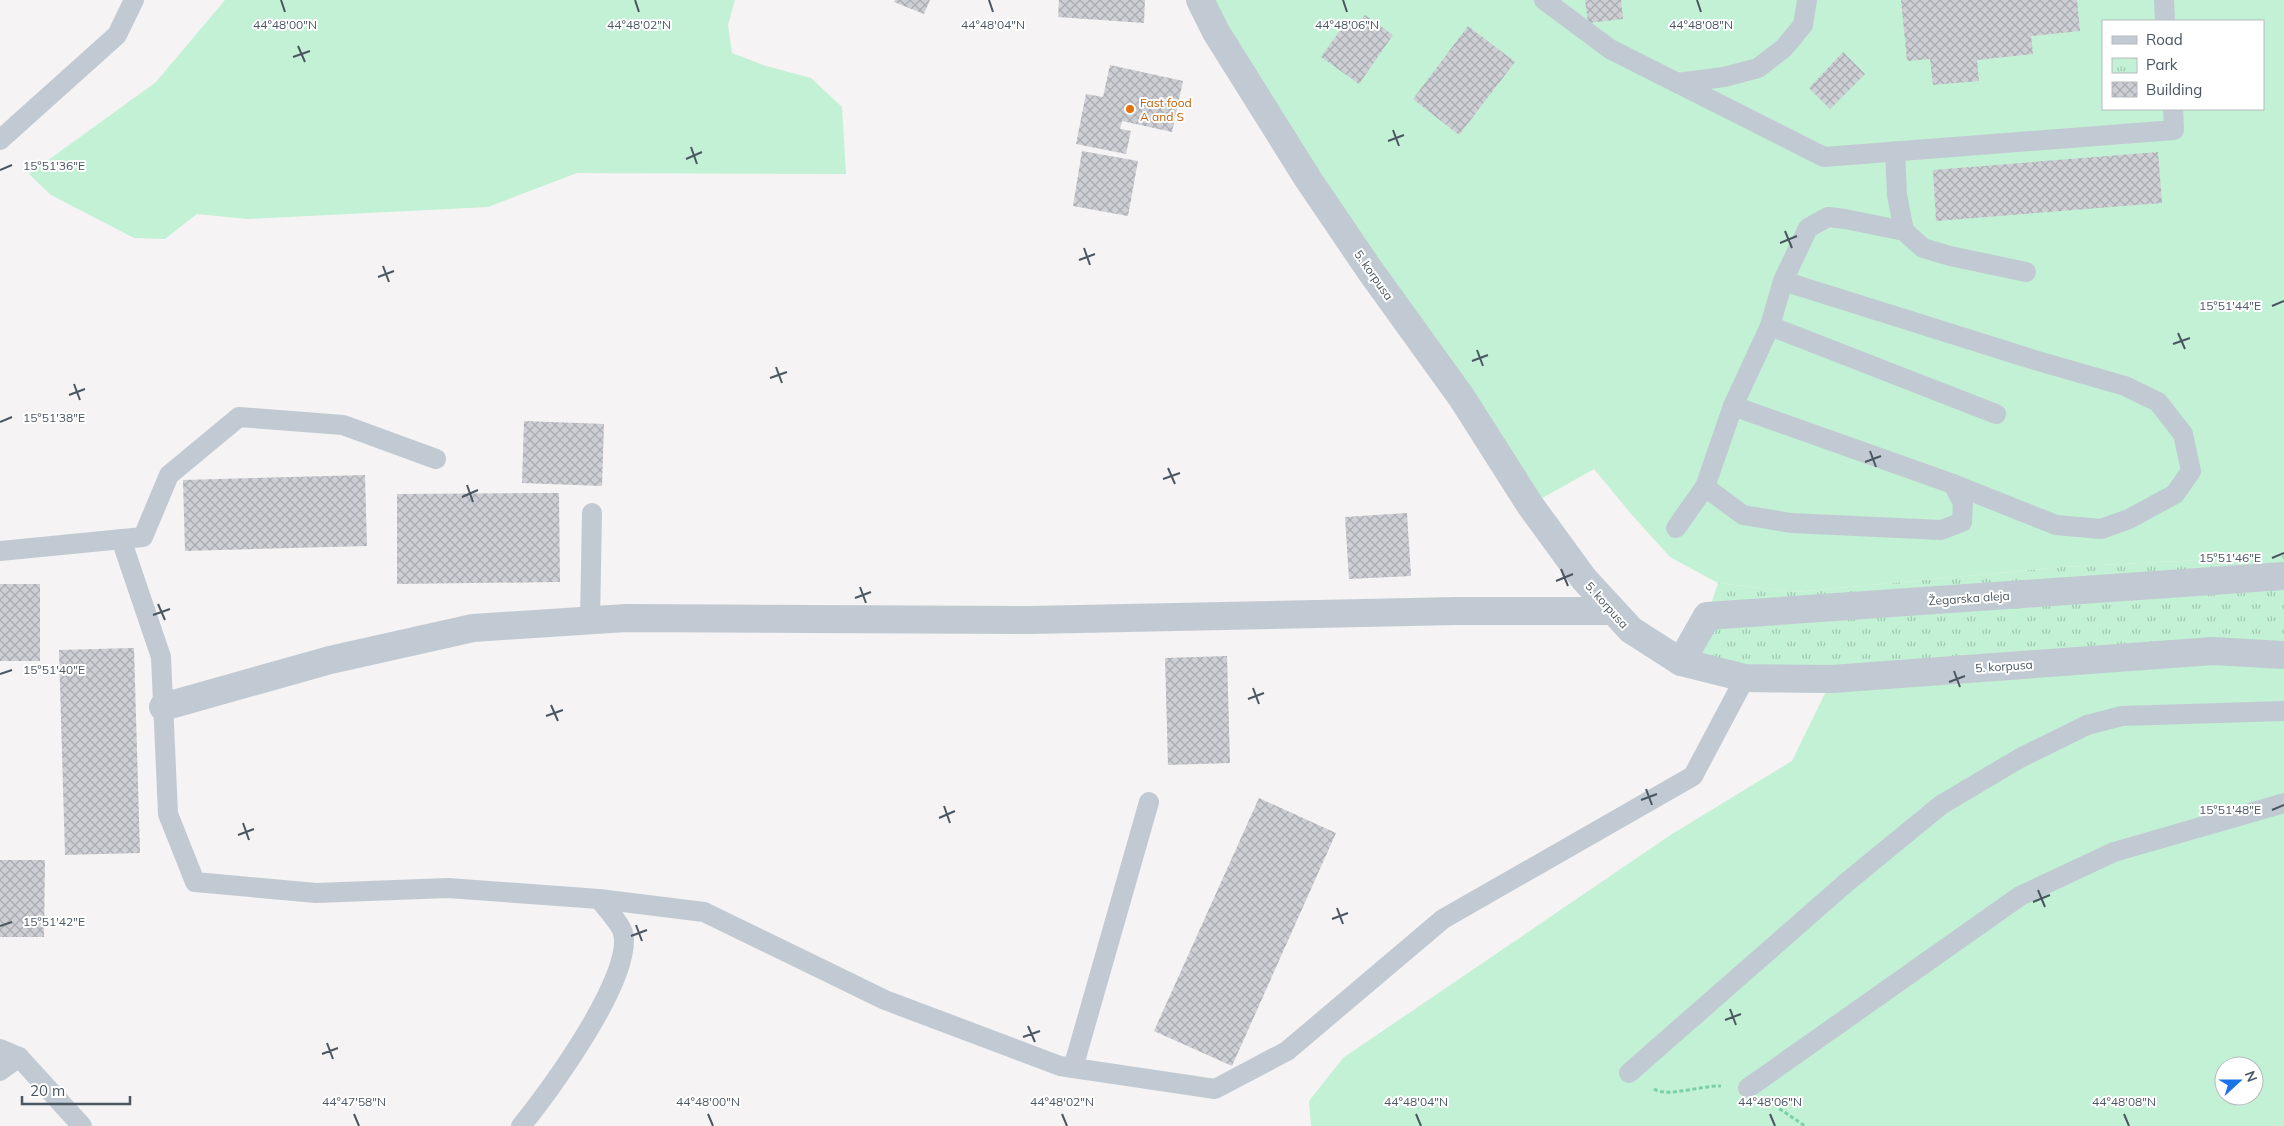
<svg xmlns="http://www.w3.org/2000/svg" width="2284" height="1126" font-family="Mulish,sans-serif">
  <defs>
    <pattern id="park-tufts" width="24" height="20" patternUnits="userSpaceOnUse" patternTransform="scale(1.25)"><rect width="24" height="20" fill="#c3f1d5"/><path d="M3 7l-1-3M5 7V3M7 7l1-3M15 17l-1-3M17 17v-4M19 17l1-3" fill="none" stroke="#a0c6b0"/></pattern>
    <pattern id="building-cross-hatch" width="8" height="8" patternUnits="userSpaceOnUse" patternTransform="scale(1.25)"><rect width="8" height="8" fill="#cdcfd5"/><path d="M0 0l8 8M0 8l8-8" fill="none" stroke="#a8abb0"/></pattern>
  </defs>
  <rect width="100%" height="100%" fill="#f5f3f3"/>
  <!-- grass -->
  <g fill="#c3f1d5" fill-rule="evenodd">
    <path d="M225,0h510l-7,25 4,28 34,13 45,12 31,29 4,67 -269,-1 -89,34 -240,12 -51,-5 -32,25 -31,-1 -83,-43 -22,-21 127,-92z"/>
    <path d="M1200,0h1084v553l-48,5 -173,9 -267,25 -78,-9 -48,-26 -38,-42 -38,-46 -64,36zM2103,21h160v88h-160z"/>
    <path d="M2284,655v471h-973l-2,-25 34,-43 329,-224 120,-73 40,-82zM2224,1066h30v30h-30z"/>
  </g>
  <!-- park -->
  <path fill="url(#park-tufts)" d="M2284,553v102l-453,24 -150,-17 26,-46 11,-33 78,9 267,-25 173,-9z"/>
  <!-- building -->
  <g fill="url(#building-cross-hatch)">
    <path d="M895,0h35l-6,14 -30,-12z"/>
    <path d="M1059,0h86l-1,23 -86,-6z"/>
    <path d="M1585,0h36l2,19 -35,4z"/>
    <path d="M1901,0h176l3,31 -49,5 2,18 -56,6 2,21 -46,4 -3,-26 -23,2z"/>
    <path d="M1365,15l28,20 -34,49 -38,-27 25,-35 9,7z"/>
    <path d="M1468,26l47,36 -56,73 -46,-36z"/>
    <path d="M1843,52l22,22 -35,35 -21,-21z"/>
    <path d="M1110,65l73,16 -11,51 -50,-11 -2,8 11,2 -5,23 -50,-10 10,-50 17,3z"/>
    <path d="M1082,151l56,10 -10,55 -55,-10z"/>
    <path d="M2158,152l4,51 -226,18 -3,-51z"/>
    <path d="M524,421l80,3 -2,62 -80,-3z"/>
    <path d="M365,475l2,71 -182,5 -2,-71z"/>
    <path d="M559,493l1,89 -163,2v-90z"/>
    <path d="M1407,513l4,63 -62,3 -4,-62z"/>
    <rect x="0" y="584" width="40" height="77"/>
    <path d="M134,648l6,205 -75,2 -6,-205z"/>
    <path d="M1227,656l3,107 -62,2 -3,-107z"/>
    <path d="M1259,798l77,35 -104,233 -78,-35z"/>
    <path d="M0,860h45l-1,77h-44z"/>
  </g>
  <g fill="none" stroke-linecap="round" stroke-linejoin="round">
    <!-- path -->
    <g stroke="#7ad0a6" stroke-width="3" stroke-dasharray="4 2.5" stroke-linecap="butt">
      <path d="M1654,1089c13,9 48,-4 67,-3"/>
      <path d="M1774,1105l31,21"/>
    </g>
    <!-- service -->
    <g stroke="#c1cad2" stroke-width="20">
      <path d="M1544,0l66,49 214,108 350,-27 -1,-21"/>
      <path d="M2164,0l1,21"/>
      <path d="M1677,83l47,-6 34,-9 26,-20 19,-23 4,-25"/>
      <path d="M0,140l117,-105 17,-35"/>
      <path d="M1895,151l2,44 7,36"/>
      <path d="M1770,326l226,88"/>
      <path d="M1733,406l220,78 103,41 45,4 28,-10 46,-25 16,-23 -8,-37 -25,-32 -33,-16 -87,-25 -255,-80"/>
      <path d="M1705,487l38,28 48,8 150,7 21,-8 1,-19 -10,-19"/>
      <path d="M1676,528l29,-41 28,-81 37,-80 13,-45 25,-53 20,-11 17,2 59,12 19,17 27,8 76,16"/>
      <path d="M121,539l40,118 7,157 27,68 121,11 132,-5 151,11 105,13 181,88 175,66 155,23 72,-38 156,-132 250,-143 52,-98"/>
      <path d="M0,551l143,-14 26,-62 70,-58 104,8 93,34"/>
      <path d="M590,620l2,-107"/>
      <path d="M0,1049l19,8 63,69"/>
      <path d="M1073,1068l76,-266"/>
      <path d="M0,1071l19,-14"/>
      <path d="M1629,1073l218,-191 94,-77 79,-47 67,-33 35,-9 162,-5"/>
      <path d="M1748,1088l272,-192 94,-44 170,-49"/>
      <path d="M521,1126c28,-34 113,-150 102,-193 -2,-9 -18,-26 -24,-34"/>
    </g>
    <!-- pedestrian -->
    <path stroke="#c1cad2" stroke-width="28" d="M1681,662l26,-46 577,-40"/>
    <!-- minor -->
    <path stroke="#c1cad2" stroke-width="28" d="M163,707l167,-47 143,-32 153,-10 405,2 425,-9h156"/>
    <!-- tertiary -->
    <path stroke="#c1cad2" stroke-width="28" d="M1200,0l16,32 92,147 61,90 93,129 68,107 54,74 47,51 50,32 64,16 87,1 381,-28 71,4"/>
  </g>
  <!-- ticks -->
  <path fill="none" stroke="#4a5661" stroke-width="2" d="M281,0l4,12M635,0l4,12M989,0l4,12M1343,0l4,12M1697,0l4,12M298,46l7,16M293,57l17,-6M1393,130l6,16M1388,141l16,-6M691,147l6,17M686,159l16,-7M0,170l12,-5M1785,231l7,17M1780,243l17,-7M1084,248l6,17M1079,260l16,-6M383,266l6,16M378,277l16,-6M2272,306l12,-5M2178,333l7,16M2173,344l17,-6M1477,350l6,16M1472,361l16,-6M776,367l6,16M770,378l17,-6M74,384l6,16M69,395l16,-6M0,422l12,-5M1870,451l6,16M1865,462l16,-6M1168,468l7,16M1163,479l17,-6M467,485l6,17M462,497l16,-7M2272,558l12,-5M1561,569l7,17M1556,581l17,-7M860,587l6,16M855,598l16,-6M158,604l7,16M153,615l17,-6M1954,671l6,16M0,674l12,-4M1949,682l16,-6M1253,688l6,16M1248,699l16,-6M551,705l7,16M546,716l17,-6M1646,789l6,16M1641,800l16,-6M944,806l6,17M2272,810l12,-5M939,818l16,-7M243,823l6,17M238,835l16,-6M2038,890l7,17M2033,902l17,-7M1337,908l6,16M1332,919l16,-6M636,925l6,16M0,926l12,-4M631,936l16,-6M1730,1009l6,16M1725,1020l16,-6M1028,1026l7,16M1023,1037l17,-6M327,1043l6,16M322,1054l16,-6M354,1114l5,12M708,1114l5,12M1062,1114l5,12M1416,1114l5,12M1770,1114l5,12M2124,1114l5,12"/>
  <!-- markers -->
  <circle fill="#e8710a" stroke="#fff" stroke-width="2" cx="1130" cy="109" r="5"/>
  <g text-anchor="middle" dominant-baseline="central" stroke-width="4" stroke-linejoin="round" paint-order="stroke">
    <!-- food labels -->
    <g font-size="12" fill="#c56008" stroke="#fff" text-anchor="start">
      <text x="1140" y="102">Fast food<tspan x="1140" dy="14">A and S</tspan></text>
    </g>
    <!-- street labels -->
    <g font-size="12" fill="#4a5661" stroke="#fff">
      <text transform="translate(1374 275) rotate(55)">5. korpusa</text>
      <text transform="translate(1969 598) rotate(-4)">Žegarska aleja</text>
      <text transform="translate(1607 605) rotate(48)">5. korpusa</text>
      <text transform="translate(2004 666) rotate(-4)">5. korpusa</text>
    </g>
  </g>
  <g font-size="12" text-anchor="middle" fill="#4a5661" stroke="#fff" stroke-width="4" stroke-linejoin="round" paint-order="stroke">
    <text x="285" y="29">44°48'00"N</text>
    <text x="639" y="29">44°48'02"N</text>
    <text x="993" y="29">44°48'04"N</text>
    <text x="1347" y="29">44°48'06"N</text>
    <text x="1701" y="29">44°48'08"N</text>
    <text x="54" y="170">15°51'36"E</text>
    <text x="2230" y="310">15°51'44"E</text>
    <text x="54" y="422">15°51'38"E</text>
    <text x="2230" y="562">15°51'46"E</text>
    <text x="54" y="674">15°51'40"E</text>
    <text x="2230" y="814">15°51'48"E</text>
    <text x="54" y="926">15°51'42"E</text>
    <text x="354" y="1106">44°47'58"N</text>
    <text x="708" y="1106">44°48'00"N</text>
    <text x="1062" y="1106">44°48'02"N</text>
    <text x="1416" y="1106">44°48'04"N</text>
    <text x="1770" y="1106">44°48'06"N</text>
    <text x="2124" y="1106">44°48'08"N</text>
  </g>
  <!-- legend -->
  <rect x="2102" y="20" width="162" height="90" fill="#ffffff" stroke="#b7bbc0"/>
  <rect x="2112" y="36" width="25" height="8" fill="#c1cad2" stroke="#b7bbc0"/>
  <text x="2146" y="45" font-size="15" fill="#4a5661">Road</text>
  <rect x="2112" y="58" width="25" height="15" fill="url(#park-tufts)" stroke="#b7bbc0"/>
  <text x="2146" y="70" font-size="15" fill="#4a5661">Park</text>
  <rect x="2112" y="82" width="25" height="15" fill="url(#building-cross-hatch)" stroke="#b7bbc0"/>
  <text x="2146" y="95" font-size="15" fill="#4a5661">Building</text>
  <!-- north arrow -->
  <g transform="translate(2239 1081) rotate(69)"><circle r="24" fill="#ffffff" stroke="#b7bbc0"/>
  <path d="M0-4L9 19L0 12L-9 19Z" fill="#1a73e8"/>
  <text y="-8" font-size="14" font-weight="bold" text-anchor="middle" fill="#4a5661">N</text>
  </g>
  <!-- scale -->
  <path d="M22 1096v8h108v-8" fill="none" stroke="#4a5661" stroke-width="2.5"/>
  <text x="30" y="1096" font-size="15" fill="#4a5661" stroke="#ffffff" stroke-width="4" paint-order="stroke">20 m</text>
</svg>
